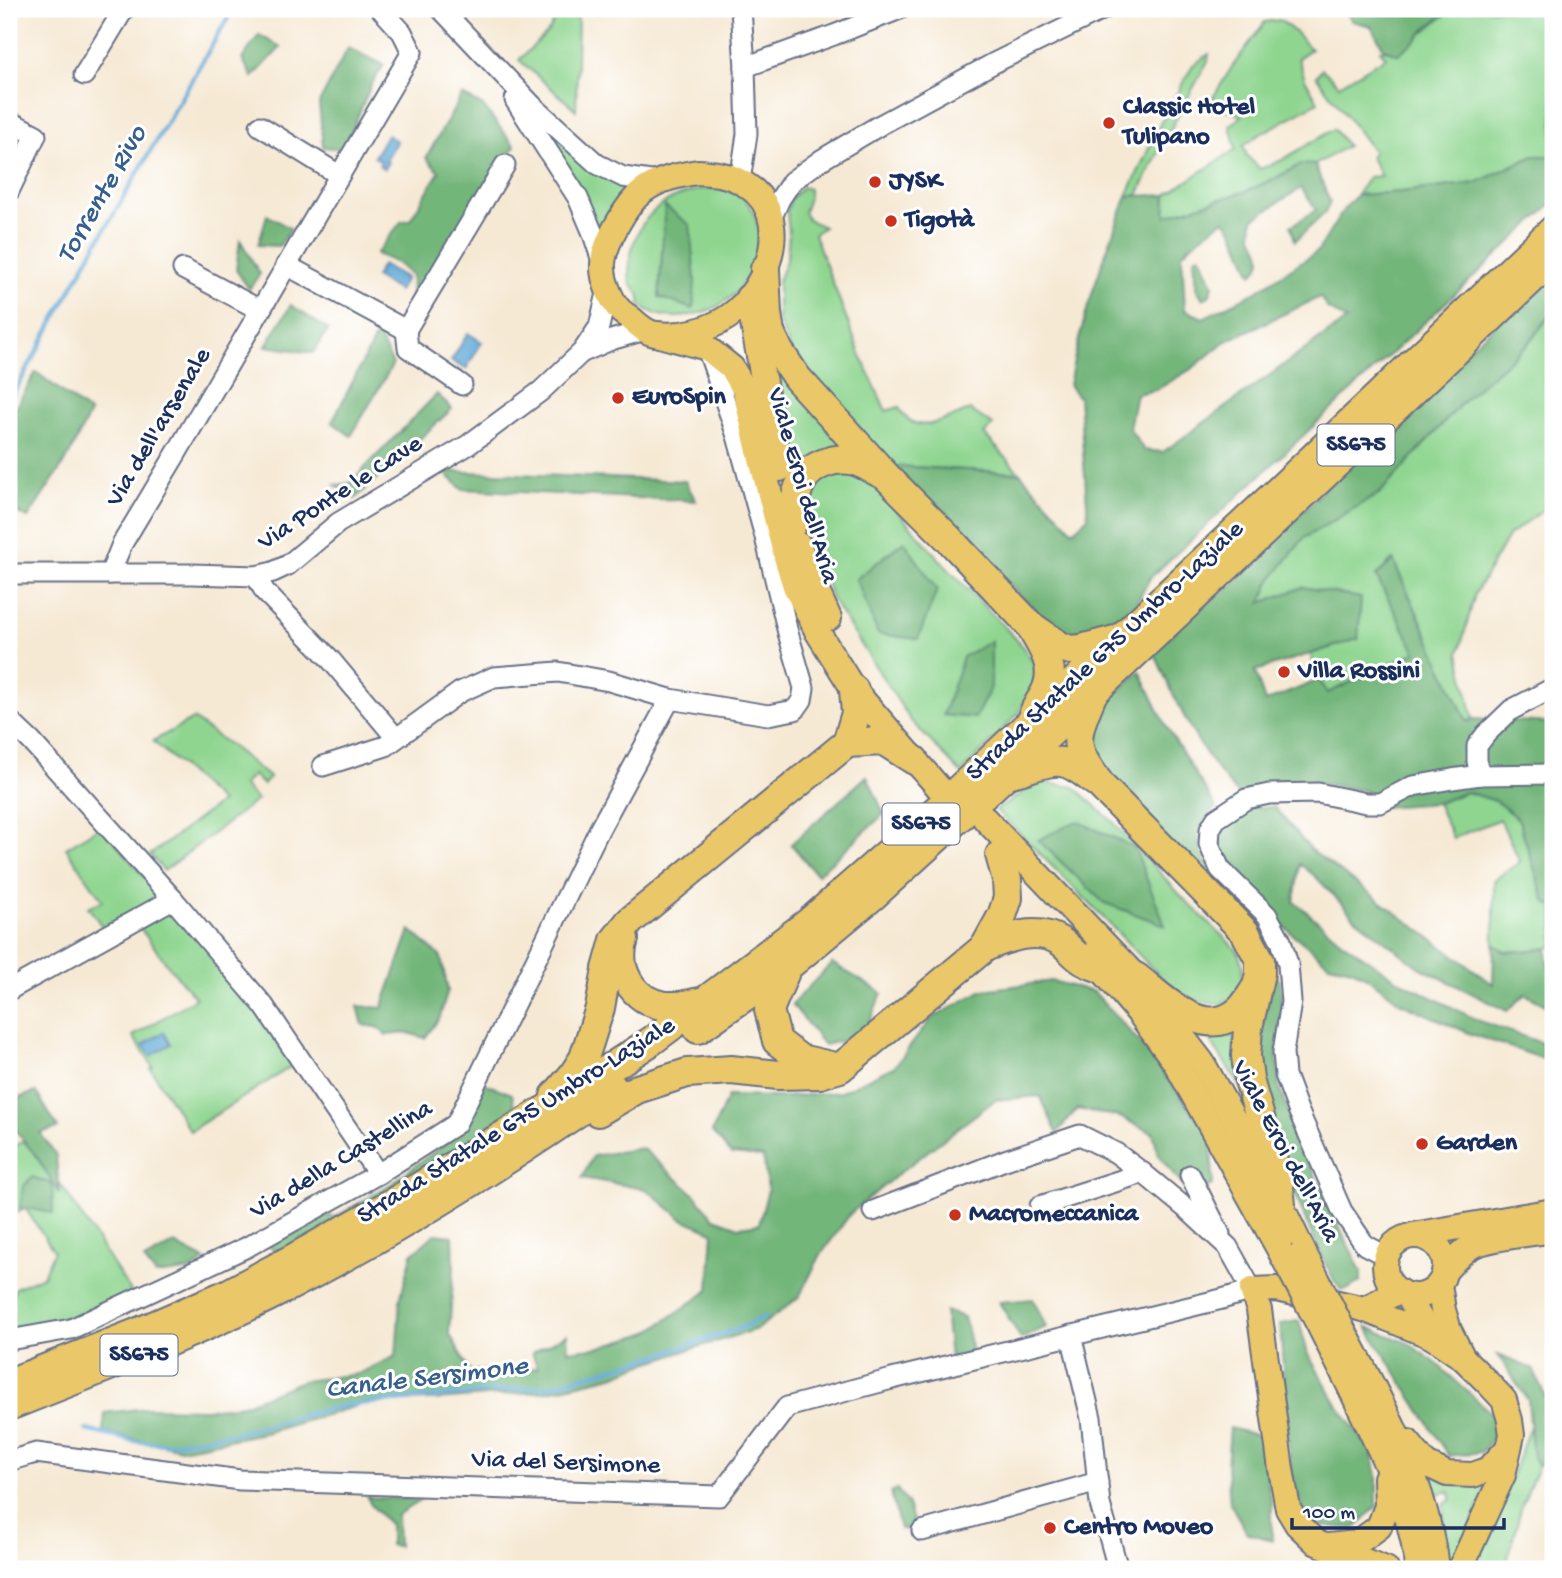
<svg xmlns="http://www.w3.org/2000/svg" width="1562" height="1578" font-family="'Gochi Hand',sans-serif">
  <rect width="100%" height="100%" fill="#fff"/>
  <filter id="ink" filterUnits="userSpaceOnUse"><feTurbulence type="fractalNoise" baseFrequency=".0143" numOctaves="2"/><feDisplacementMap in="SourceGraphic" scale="14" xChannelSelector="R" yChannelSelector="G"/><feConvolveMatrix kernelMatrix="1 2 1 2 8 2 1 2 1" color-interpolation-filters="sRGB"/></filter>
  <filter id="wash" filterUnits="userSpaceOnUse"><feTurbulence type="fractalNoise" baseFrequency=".00686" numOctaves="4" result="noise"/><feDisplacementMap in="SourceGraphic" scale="28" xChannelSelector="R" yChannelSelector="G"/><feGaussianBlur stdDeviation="1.57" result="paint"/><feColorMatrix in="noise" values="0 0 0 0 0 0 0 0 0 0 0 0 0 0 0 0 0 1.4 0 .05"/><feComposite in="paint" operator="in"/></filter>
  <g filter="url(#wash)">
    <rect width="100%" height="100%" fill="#f6e9d4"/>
    <!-- green -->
    <g fill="#8fd590" stroke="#558277" stroke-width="2">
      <path d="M559,9h43v4h-24l-2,97 -57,-50 31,-30z"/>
      <path d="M1453,9h100v147h-20l-57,27 -74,9 -45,3 11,-18 13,-1 -11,-20 4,-4 -58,-76 6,-7 17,16 47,-28 -6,-7 4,-1 14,5c19,-15 35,-31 55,-45z"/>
      <path d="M1280,20l16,13 15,16 -13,9 7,21 13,23 -61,34 -14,10 4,10 13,13 20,-8 54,-32 13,17 -32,19 -14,-1 -27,15 -27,12 -82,25 1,-21 70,-46 -6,-23 12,-10 -25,-10 -5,-7 20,-32 33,-45z"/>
      <path d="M1209,54l-1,7 -46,84 -24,50 -11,1 34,-74 32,-57z"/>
      <path d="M534,121l101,65 -31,55z"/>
      <path d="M802,187l7,2v9l-5,14 4,8 16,7 -10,7 47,122 25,55 13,-4c15,33 47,11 71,3l23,15 -9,9 36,39 -127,-7 -94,-98 -21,-48v-39l9,-23 2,-24 -2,-23 4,-12z"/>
      <path d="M709,188c12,1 26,2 35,11 27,26 11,77 -13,98 -14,12 -28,16 -45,19 -17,3 -32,0 -46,-11 0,-3 1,-7 -1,-11 -2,-5 -8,-7 -9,-13 -2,-8 0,-18 1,-27 8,-42 38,-60 78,-66z"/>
      <path d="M1553,312v191l-44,32 -34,59 -16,59 14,66 -6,3 -74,-162 -17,16 41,76 -89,41 -9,-13 -9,-26 48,-15 -97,-35 9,-23 34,-43 76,-45 89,-98 57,-49z"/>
      <path d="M766,347l85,105 -60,27z"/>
      <path d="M853,473l19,9 78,89 70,72 15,22 -1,18 -15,30 -58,60 -50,-52 -78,-120 -26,-69 -2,-28 10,-21 14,-8z"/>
      <path d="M193,719l38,27 39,32 -7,7 -10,-10 -10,10 14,15 -93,71 -14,-16 71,-53 -68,-61z"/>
      <path d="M1039,782l35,5 39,35 72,78 52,50 6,16 -2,19 -8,15 -16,4 -23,-4 -26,-15 -72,-75 -100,-100z"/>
      <path d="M1466,792l30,9 23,19 22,70 6,14 6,1v42l-16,3 -32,2 -11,-8v-64l26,-18 -20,-43 -47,19 -16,-35z"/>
      <path d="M101,826l60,70 -57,33 -16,-22 15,-6 -37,-53z"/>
      <path d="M174,905l124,157 -108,69 -39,-62 2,-2 -20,-31 63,-38 -25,-29 -31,-41z"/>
      <path d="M1240,1024l1,63 -40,-60z"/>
      <path d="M24,1141l13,16 21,35 2,-9 73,112 -73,29 -51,11v-22l6,-25 28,-12 11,-25 -29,-43 -2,-21 -3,24 -11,7v-70z"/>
      <path d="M1530,1426l3,31 5,9 -16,39 -17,64h-39l48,-99z"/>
      <path d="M1430,1474l60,3 -34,84 -10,-2 -3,-54 9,-6 -3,-8 -11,3 -8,-9z"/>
    </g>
    <!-- forest -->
    <g fill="#73b67a" stroke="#47726c" stroke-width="2" fill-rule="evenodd">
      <path d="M1344,9h109l-26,18 -11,13 -18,14 -14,-5 -13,-23 -19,-5z"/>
      <path d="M259,35l22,12 -28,30 -11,-18z"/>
      <path d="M348,48l36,17 -13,20 -27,64 -21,-2 -4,-44z"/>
      <path d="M462,95l20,10 33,41 -104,156 1,-27 -17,-13 -19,-8 25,-32 9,-2 29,-48 -13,-14z"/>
      <path d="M1533,156h20v47l-403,375 -14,26 -38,29 -25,5 -15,-4 -165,-168 127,7 53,58 15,-14 -9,-119 -10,-13c12,-67 34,-126 58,-189l39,-1 -1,21 82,-25 27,-12 28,-15 13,1 15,37 -5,11 -30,28 -4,-15 25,-16 -15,-22 -48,31 -1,17c9,13 15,26 0,38 -8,-15 -16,-45 -28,-54l-31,23 -11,11 3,56 18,8 49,-24 66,-43 26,-42 13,-14 45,-3 74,-9zM1320,297l7,11 19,12 -183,132 -19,-2 -15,-22 7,-34 20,-4 37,-22 31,-26z"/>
      <path d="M665,206l25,19 5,55 -2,29 -34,-12z"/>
      <path d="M267,215l24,14 -12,17 -21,-1z"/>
      <path d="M240,240l20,34 -11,15 -13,-19z"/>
      <path d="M1199,255l4,6 10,24 -4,11 -6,3 -6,-10 -3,-30z"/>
      <path d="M1553,272v40l-27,34 -57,49 -89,98 -76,45 -34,43 -9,22 42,-16 58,11 -3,41 -103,32 10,31 54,-22 9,13 88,-41 -40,-76 17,-16 74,162 6,-3 80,4v142l-2,5 2,2v33l-6,-1 -6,-14 -22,-70 -23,-19 -30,-9 -29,11 -84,6 14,-18 -42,-7 -46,-4 -40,15c-39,-40 -63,-93 -85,-143l38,-37 42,-32 155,-161z"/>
      <path d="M291,305l37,25 -15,23 -47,-7z"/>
      <path d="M377,334l16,30 -42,72 -19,-14z"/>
      <path d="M36,372l54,41 -22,44 -40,61 -19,-9v-90z"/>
      <path d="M437,394l15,15 -97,90 -20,-14 15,-2z"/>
      <path d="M443,471l242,10 11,20 -234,-12z"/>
      <path d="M904,541l33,49 -19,49 -40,-5 -22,-55z"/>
      <path d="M991,641v46l-16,31 -32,-3 20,-58z"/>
      <path d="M1140,671l26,55 50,81c-21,21 -20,26 -11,55l7,4c10,-12 10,-21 4,-35l26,-24h32l37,43 182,134 1,-40 11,8 32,-2 10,-2 2,20 4,1v40l-28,-15 -18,17 -90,-45 -62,-48 -39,-41 -16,-13 -6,37 47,40 57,39 79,40 76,27v15l-82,-28 -70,-31 -30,-23 -19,-11 -23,-5 -51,-42 -7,6 -5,17 -166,-177 -13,-25 8,-30z"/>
      <path d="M867,776l17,38 -67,61 -26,-31z"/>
      <path d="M1077,821l57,26 31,78 -61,-22 -66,-63z"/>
      <path d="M410,930l31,27 7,33 -8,27 -15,21 -17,-5 -22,2 -9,-8 -14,-2 -5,-19 24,2z"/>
      <path d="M832,963l50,30 -18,42 -40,10 -32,-41z"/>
      <path d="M1274,974l6,7 1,8v30l-4,30 2,38 17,45 29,66 36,73v10l-13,8 -7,1 -8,-11 -23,-48 -40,-101 -13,-84z"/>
      <path d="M1052,981l42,11 48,53 69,92 2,48 -24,8 -30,-37 -6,-23 -33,-16 -43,-8 -20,24 -17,-37 -45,4 -97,74 -47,39 -31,43 -21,41 -42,32 -114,35 -30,12 -64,15 -100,8 -82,4 -103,30 -83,16 -78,-17 2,-19 42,-5 58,1 38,-4 59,-24 56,-7 38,-18 4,-56 12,-46 23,-20 18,2 1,31 -5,66 21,38 68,-3 -6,-15 35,-19 1,17 32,-4 49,-15 60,-42 4,-58 -31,-13 -36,-30 -64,-11 11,-22 49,-8 52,46 20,24 25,9 20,-3 9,-34 -5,-33 -32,-3 -19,-22 16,-36 57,1 56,-5 54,-26 36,-47 52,-29z"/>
      <path d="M479,1081l33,13 4,21 -235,140 -18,-13 53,-29 19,4 57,-34 63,-47z"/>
      <path d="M36,1092l22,36 -18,5 16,22 3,38 -22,-36 -28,-35v-21z"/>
      <path d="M32,1177l20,7 1,29 -28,-5 -5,3 3,-24z"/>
      <path d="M174,1244l31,16 -12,10 -37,5 -12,-15z"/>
      <path d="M1033,1299l13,28 -25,12 -22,-37z"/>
      <path d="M945,1311l19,6 8,35 -22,7z"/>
      <path d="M1299,1321l9,33 30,52 34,46 5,24v30l-22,22 -20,-1 -26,-4 -18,-46 -11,-153z"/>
      <path d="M1367,1327l41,16 28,20 66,60 -20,29 -33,4z"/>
      <path d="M1498,1355l35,14 16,36 3,54 -14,7 -5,-9 -5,-57z"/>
      <path d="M1230,1428l30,8 12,68v36l-25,-7 -17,-30 -3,-37z"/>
      <path d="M897,1489l11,16 8,25 -16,-1 -9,-36z"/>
      <path d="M367,1497l54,3 -24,15 1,31 -8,-1v-20l-19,-20z"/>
    </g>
    <!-- water -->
    <g fill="#5fa8d6" stroke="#3d6c9a" stroke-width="2">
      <path d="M387,135l10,6 -11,19 2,2 -4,7 -5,-4 2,-4 -7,-4z"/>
      <path d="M382,265l24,13 -7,13 -24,-14z"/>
      <path d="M468,333l14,9 -16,27 -15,-8z"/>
      <path d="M164,1032l7,12 -20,12 -8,-11z"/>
    </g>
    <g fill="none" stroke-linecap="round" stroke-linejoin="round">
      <!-- stream -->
      <g stroke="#5fa8d6" stroke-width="4.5">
        <path d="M9,402l81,-147 143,-246"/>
        <path d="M86,1430l47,11 34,3 75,-12 78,-21 29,-6 201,-19 109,-31 85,-28 21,-10"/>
      </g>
    </g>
  </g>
  <g filter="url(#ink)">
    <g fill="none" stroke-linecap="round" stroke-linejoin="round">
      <!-- minor casing -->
      <g stroke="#687087" stroke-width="23">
        <g id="minor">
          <path d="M441,9l92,97 64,58 26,13 35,5"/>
          <path d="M745,67l89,-32 66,-26"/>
          <path d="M84,75l40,-66"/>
          <path d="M515,100l63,98 14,33 11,33"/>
          <path d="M9,121l27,14 -27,56"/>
          <path d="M260,126l79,49"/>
          <path d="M740,181l7,-47 -2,-67 -4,-58"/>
          <path d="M771,219l9,-20 12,-18 29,-21 59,-35 114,-62 110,-54"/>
          <path d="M286,265l120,65 99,-165"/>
          <path d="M183,269l77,41"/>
          <path d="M406,330l2,18 54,37"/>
          <path d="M583,352l28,-12 34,-10"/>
          <path d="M9,574h183l64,2 17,-4 15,-7 50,-42 130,-78 73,-54 41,-39 17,-25 9,-38"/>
          <path d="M110,574l12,-30 54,-90 236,-402 -10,-20 -21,-23"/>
          <path d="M256,576l9,16 65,67 66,79"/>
          <path d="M9,720l22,21 142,158 91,107 114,168"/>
          <path d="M323,766l63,-20 74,-54 34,-15 64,-5 51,9 61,18 98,16 27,-5 7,-10 2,-12 -16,-55 -24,-100 -27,-97 -30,-88"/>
          <path d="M1480,775l-3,-14v-15l9,-12 25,-24 42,-22"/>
          <path d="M9,990l164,-91"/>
          <path d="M1190,1175l30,59"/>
          <path d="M873,1211l132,-51 75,-25 36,18 27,20"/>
          <path d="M1386,1256l-21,-11 -23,-34 -44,-101 -13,-35 -2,-23 8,-50 -3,-38 -7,-23 -14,-26 -47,-46 -11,-25 1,-15 6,-10 30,-20 23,-5 49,-1 48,10h14l33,-17 39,-7 28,-4 73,-1"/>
          <path d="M1071,1335l20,83 9,86 18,65"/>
          <path d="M9,1340l62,-11 176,-82 131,-73 78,-50 143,-294 71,-131"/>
          <path d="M9,1461l27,-8 204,27 479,16 68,-89 105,-28 330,-80 30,-9 -24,-43 -39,-36 -46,-38 -103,33"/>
          <path d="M922,1531l176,-49"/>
        </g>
      </g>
      <!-- major casing -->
      <g stroke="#687087" stroke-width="28">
        <g id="major">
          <path d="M698,172c14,1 29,2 41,9 58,28 32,107 -11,136 -19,13 -48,20 -71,17 -14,-1 -21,-13 -31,-19 -14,-8 -24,-36 -23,-51 1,-21 24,-61 40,-73 16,-12 36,-16 55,-19z"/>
          <path d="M748,297l32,172"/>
          <path d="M656,334l51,14 25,20 13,22 14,61 27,106 9,29 22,45 37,59 85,98"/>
          <path d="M799,545l6,20 24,53"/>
          <path d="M985,819l151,158 66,85 79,143 22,46"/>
          <path d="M1090,956l49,57 36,49 105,189"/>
          <path d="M1413,1235l140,-24"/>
          <circle cx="1415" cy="1266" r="30"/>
          <path d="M1444,1272c9,-10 17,-20 28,-26 19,-9 60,-12 81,-16"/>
          <path d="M1439,1284l4,26 6,20 14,28"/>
          <path d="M1408,1295l9,18 14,23 32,22 25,25 16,17 6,20 2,15 -9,40 -43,94"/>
          <path d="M1364,1309l67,27"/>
          <path d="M1341,1326c41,77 86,155 95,243"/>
          <path d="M1320,1327c21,41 41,82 60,123 17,38 35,78 37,119"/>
          <path d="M1408,1442l18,22 21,10 26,1 16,-6 20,-22"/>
          <path d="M1328,1546l29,-3 22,-16 8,-21 -1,-28"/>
          <path d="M1386,1569l-69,-26 -20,-19 -9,-15 -7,-40 -22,-159 -7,-20 25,-1 87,20 35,-18"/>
        </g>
      </g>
      <!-- highway casing -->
      <g stroke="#687087" stroke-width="32">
        <g id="highway">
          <path d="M765,269l2,45 3,18 9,19 18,27 89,98 63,63 82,87 29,20 10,4 11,-1 34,-9"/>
          <path d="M792,524c2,-14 2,-30 10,-43 10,-17 34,-25 53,-20 9,3 17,8 25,12"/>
          <path d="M1032,629c10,19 24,36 15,59 -3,9 -10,16 -13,25"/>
          <path d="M1091,698c-19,44 -18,50 11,89l143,145 15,28v13l-12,55 -2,28 3,24 29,98 3,27"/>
          <path d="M847,743l37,-2 30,19"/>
          <path d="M1011,773c16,-3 34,-13 51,-11 12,2 24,13 34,20"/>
          <path d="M624,939c-11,35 14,69 51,67 9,0 18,-3 27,-4"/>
          <path d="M985,947c22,-9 52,-21 75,-6 8,5 14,14 22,19 6,4 14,6 20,9"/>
          <path d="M787,967l-18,43 8,31 23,18 31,7"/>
          <path d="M1136,977c28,22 68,65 104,33 6,-6 11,-15 16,-22"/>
          <path d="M698,1029l89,-62 87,-72 134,-122 545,-514"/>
          <path d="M555,1096l18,-21 11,-17 16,-50 7,-39 8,-29 15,-19 217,-178 9,-30 -2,-23"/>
          <path d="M598,1112l39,-23 50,-16 44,-3 47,5 42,-1 20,-6 145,-121 17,-31 6,-18 -1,-18 -7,-25"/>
          <path d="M9,1383l125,-49 93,-40 65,-35 107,-60 143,-87 108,-70 55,-41 103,-78 119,-104 349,-326 277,-263"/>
          <path d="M9,1406c87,-35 175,-68 259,-109 120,-60 235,-132 345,-209"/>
        </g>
      </g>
      <!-- minor -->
      <use href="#minor" stroke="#fff" stroke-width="19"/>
      <!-- major -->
      <use href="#major" stroke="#eac769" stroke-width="24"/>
      <!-- highway -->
      <use href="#highway" stroke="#eac769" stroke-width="28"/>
      <!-- major-bridge casing -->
      <g stroke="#687087" stroke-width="28" stroke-linecap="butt">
        <g id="major-bridge">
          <path d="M1280,1251l40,76"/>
          <path d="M1303,1251l38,75"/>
        </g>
      </g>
      <!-- major-bridge -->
      <use href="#major-bridge" stroke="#eac769" stroke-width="24"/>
    </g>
  </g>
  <!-- markers -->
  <g fill="#c8321e" stroke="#fff" stroke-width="2.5">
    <circle cx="1109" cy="123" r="7"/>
    <circle cx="875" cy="182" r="7"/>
    <circle cx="891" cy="221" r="7"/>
    <circle cx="618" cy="398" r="7"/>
    <circle cx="1284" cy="672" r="7"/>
    <circle cx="1422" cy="1144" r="7"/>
    <circle cx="955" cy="1215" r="7"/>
    <circle cx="1050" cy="1528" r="7"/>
  </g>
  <g text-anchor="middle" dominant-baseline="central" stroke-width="6" stroke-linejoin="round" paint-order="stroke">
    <!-- shield labels -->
    <g fill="#fff" stroke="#5f6d8e" stroke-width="2">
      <rect x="1317.5" y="424.5" width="77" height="41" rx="5"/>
      <rect x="882.5" y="803.5" width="77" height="41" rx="5"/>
      <rect x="100.5" y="1334.5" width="77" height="41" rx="5"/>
    </g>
    <g font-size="24" font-weight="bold" fill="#1b2f5e">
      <text x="1356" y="445">SS675</text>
      <text x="921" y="824">SS675</text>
      <text x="139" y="1355">SS675</text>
    </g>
    <!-- poi labels -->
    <g font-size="26" font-weight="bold" fill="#1b2f5e" stroke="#fff" text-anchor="start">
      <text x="1123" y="108">Classic Hotel<tspan x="1123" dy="30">Tulipano</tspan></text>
      <text x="889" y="182">JYSK</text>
      <text x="905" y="221">Tigotà</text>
      <text x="632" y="398">EuroSpin</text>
      <text x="1298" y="672">Villa Rossini</text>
      <text x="1436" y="1144">Garden</text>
      <text x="969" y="1215">Macromeccanica</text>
      <text x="1064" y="1528">Centro Moveo</text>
    </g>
    <!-- street labels -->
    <g font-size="26" fill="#1b2f5e" stroke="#fff">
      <text transform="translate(160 428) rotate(-59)">Via dell'arsenale</text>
      <text transform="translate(801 486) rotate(74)">Viale Eroi dell'Aria</text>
      <text transform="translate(341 494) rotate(-33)">Via Ponte le Cave</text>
      <text transform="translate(1106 652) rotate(-43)">Strada Statale 675 Umbro-Laziale</text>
      <text transform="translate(517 1122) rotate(-32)">Strada Statale 675 Umbro-Laziale</text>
      <text transform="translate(1284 1152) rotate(62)">Viale Eroi dell'Aria</text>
      <text transform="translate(342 1161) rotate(-31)">Via della Castellina</text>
      <text transform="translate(566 1464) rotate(2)">Via del Sersimone</text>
    </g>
    <!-- water labels -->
    <g font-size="28" font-style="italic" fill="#365f8e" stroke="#fff">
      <text transform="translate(103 195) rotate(-60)">Torrente Rivo</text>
      <text transform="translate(427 1379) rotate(-7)">Canale Sersimone</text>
    </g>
  </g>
  <!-- margin -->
  <rect width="1562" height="1578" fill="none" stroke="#fff" stroke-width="35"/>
  <!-- scale -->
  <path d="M1292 1518v10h212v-10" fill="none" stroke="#1b2f5e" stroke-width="3.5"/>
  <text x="1303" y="1518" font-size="21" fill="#1b2f5e" stroke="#ffffff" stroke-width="5" paint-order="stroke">100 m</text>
</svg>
